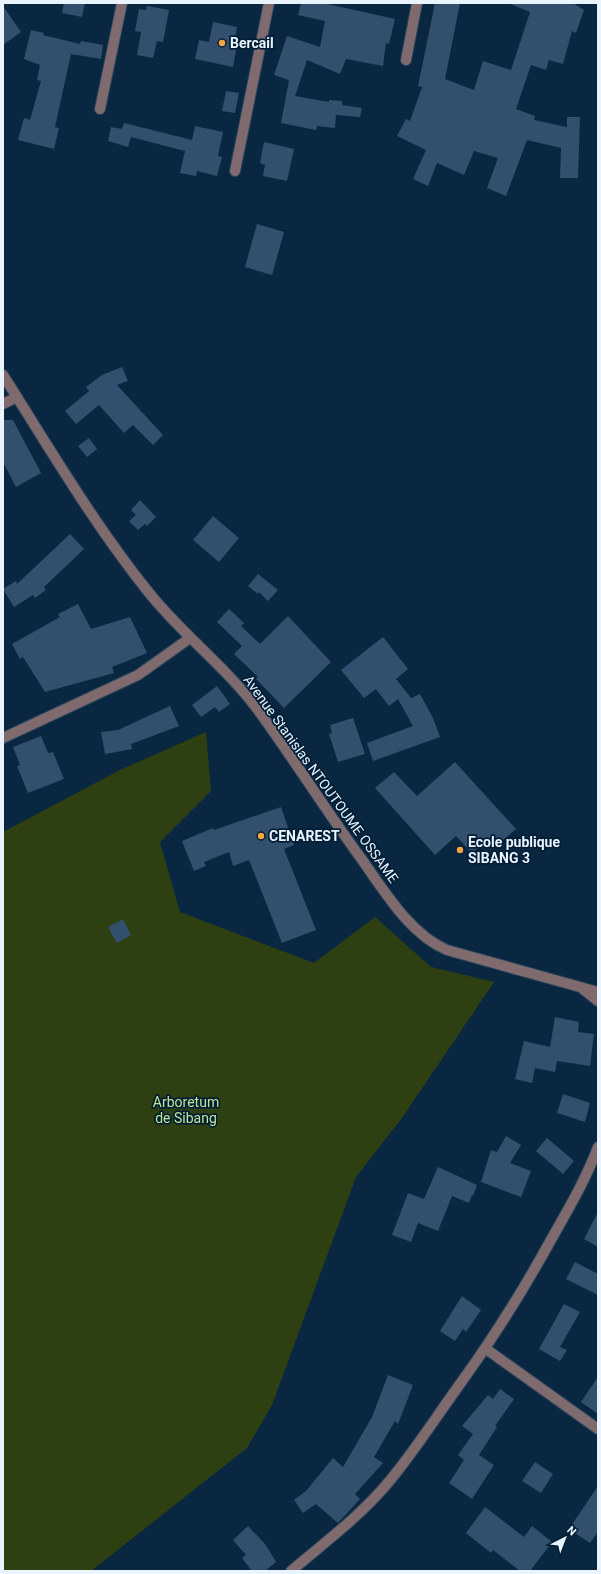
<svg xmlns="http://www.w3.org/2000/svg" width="601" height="1574" font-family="Roboto,sans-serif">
  <rect width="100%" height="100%" fill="#092741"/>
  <!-- green -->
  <path fill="#2e4012" d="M206,732l5,59 -51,51 20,70 134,51 61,-46 56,50 63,15 -92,136 -46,59 -84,228 -25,43 -156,123h-88v-739l117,-62z"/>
  <!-- building -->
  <g fill="#32506d">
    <path d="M64,3h21l-3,14 -20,-4z"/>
    <path d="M301,3h22l72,16 -6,25 -3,-1 -3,23 -37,-7 -6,15 -33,-14 -12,36 34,6v-2l13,1v4l20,3 -2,9 -24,-2 -1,13 -18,-2 -1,4 -35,-7 8,-43 -15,-5 13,-39 33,11 5,-26 -27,-6z"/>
    <path d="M435,3h25l-15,76 29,11 9,-29 28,9 19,-58 -22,-9h65l11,7 -8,23 -4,-2 -9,33 -14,-4 -3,10 -15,-5 -15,44 19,7 -1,4 33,7v-10h13l-2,61h-18l1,-30 -34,-8 -21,56 -19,-8 11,-30 -24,-7 -10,24 -27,-12 -9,23 -15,-7 13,-29 -29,-14 9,-17 4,2 12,-34 -4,-1z"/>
    <path d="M3,6l18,26 -18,13z"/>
    <path d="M147,6l22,4 -6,32 -6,-1 -4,17 -16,-3 4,-23 -6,-1 4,-22 7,1z"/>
    <path d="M213,22l24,5 -3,17 3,1 -4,22 -38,-8 4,-19 10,2z"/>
    <path d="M31,30l13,3 -1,2 37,9 1,-3 22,4 -2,14 -30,-5 -16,73 4,1 -5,21 -36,-9 6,-22 6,2 11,-39 -4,-1 3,-15 -16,-6z"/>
    <path d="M226,91l13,2 -4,20 -13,-2z"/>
    <path d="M124,123l68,17 3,-14 28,6 -5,24 4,1 -5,19 -20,-5 -1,5 -16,-3 5,-22 -54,-14 -3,10 -20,-6 3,-14 11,2z"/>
    <path d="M264,142l30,7 -7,32 -24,-5 2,-11 -5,-2z"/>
    <path d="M257,224l27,8 -12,43 -27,-8z"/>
    <path d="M122,367l6,14 -11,4 46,50 -10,10 -20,-20 -9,8 -25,-28 -23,19 -11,-13 24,-20 -3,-4 16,-12z"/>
    <path d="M3,420h10l28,53 -25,14 -13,-25z"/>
    <path d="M89,438l8,11 -10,8 -9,-11z"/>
    <path d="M140,500l16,17 -9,9 -2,-2 -7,6 -9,-9 7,-6 -5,-5z"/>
    <path d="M213,516l26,22 -20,24 -26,-22z"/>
    <path d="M70,534l14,15 -40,38 2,3 -11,8 -2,-3 -19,12 -11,-18 13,-8 1,3z"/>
    <path d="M258,574l20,16 -10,11 -9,-9 -1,2 -10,-8z"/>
    <path d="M78,604l13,25 39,-12 17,36 -35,14 2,6 -69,19 -22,-35 -3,2 -8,-15 48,-27 -2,-3z"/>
    <path d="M229,609l15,14 -3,3 19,18 28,-28 43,46 -47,46 -28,-29 2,-2 -24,-23 8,-8 -25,-24z"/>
    <path d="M383,637l25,32 -12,10 15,19 9,-4 13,24 7,19 -67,24 -6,-18 46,-17 -15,-27 -9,7 -13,-17 -12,9 -23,-28z"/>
    <path d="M217,686l13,18 -11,8 -4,-5 -14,10 -9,-12z"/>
    <path d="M170,706l9,20 -48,18 1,5 -27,5 -4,-22 17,-2z"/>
    <path d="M353,718l12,36 -27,8 -9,-28 3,-1 -2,-8z"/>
    <path d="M41,736l7,17 5,-1 11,27 -36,14 -11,-27 3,-1 -7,-18z"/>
    <path d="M455,762l61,67 -21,18 -7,-8 -16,14 -16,-17 -21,19 -60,-67 19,-16 23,24z"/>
    <path d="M281,807l13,38 -10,4 32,81 -34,13 -33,-83 -16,6 -4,-14 -25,10 2,4 -12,5 -12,-30 31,-13 1,2z"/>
    <path d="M123,919l8,16 -14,8 -9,-16z"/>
    <path d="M555,1017l24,5 -1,10 16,2 -4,32 -33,-5 -2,11 -20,-4 -3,15 -17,-4 9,-38 26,6z"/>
    <path d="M563,1094l27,9 -5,19 -28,-9z"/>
    <path d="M506,1136l15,9 -11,18 21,8 -10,26 -40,-15 10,-32 6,2z"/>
    <path d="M547,1138l27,23 -11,13 -27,-23z"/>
    <path d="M438,1167l39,18 -4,11 -1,-1 -3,8 -17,-7 -14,35 -20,-8 -7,19 -19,-7 16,-42 16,6z"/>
    <path d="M598,1212v35l-14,-8z"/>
    <path d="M575,1262l23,12v21l-32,-16z"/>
    <path d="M462,1296l19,14 -15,22 -3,-3 -8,12 -15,-10z"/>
    <path d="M564,1304l16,8 -20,35 7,3 -7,11 -21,-12z"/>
    <path d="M388,1375l25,10 -15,39 -3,-3 -21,36 9,6 -28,31 5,5 -22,24 -22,-19 -13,9 -9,-13 12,-9 27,-33 10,9 29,-50z"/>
    <path d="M598,1377v37l-17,-12z"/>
    <path d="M500,1389l14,10 -19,27 2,1 -18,28 15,10 -22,34 -23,-16 15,-23 -6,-5 15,-21 -11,-8 26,-31 5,4z"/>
    <path d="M535,1462l18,12 -12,19 -19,-12z"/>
    <path d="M598,1486v46l-8,11 -21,-14z"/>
    <path d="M485,1507l39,30 8,-11 20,16 -22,29h-10l-27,-21 -2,3 -25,-20z"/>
    <path d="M248,1526l18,19 10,17 -11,9h-13l-10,-13 4,-3 -13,-15z"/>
  </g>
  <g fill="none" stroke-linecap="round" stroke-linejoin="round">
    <!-- minor casing -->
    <g stroke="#28445b" stroke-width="12">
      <g id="minor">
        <path d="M406,60l11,-57"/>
        <path d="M100,109l22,-106"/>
        <path d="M235,171l34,-168"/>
        <path d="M3,404l14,-7"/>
        <path d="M3,738l135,-63 52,-37"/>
        <path d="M486,1349l112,80"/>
      </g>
    </g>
    <!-- tertiary casing -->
    <g stroke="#28445b" stroke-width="12">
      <g id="tertiary">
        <path d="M3,375c47,74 92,151 147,219 33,41 76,73 108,116 35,48 67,99 102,147 24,33 49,77 87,93l151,42"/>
        <path d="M583,989l15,12"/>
        <path d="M291,1571c33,-28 68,-54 96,-87 27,-32 49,-67 73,-100 34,-47 64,-95 92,-146 17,-30 34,-59 46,-91"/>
      </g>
    </g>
    <!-- minor -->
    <use href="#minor" stroke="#7f6a6d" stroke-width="10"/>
    <!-- tertiary -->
    <use href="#tertiary" stroke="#7f6a6d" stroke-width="10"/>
  </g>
  <!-- markers -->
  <g fill="#f3a443" stroke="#011e36" stroke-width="1.5">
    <circle cx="222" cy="43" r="4"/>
    <circle cx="261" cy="836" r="4"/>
    <circle cx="460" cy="850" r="4"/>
  </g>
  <g text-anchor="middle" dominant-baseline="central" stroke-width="3.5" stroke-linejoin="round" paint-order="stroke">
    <!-- poi labels -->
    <g font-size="14" font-weight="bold" fill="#eaf4fe" stroke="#011e36" text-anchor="start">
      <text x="230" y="43">Bercail</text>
      <text x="269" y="836">CENAREST</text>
      <text x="468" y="842">Ecole publique<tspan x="468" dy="16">SIBANG 3</tspan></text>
    </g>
    <!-- street labels -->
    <g font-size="14" fill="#eaf4fe" stroke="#011e36">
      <text transform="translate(321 779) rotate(54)">Avenue Stanislas NTOUTOUME OSSAME</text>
    </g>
    <!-- park labels -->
    <g font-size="14" fill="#c0e493" stroke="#011e36">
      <text x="186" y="1102">Arboretum<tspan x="186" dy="16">de Sibang</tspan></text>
    </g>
  </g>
  <!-- border -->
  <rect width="601" height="1574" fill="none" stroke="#eaf4fe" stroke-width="8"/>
  <!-- north arrow -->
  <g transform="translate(565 1538) rotate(42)" stroke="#011e36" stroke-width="3" paint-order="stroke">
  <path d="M0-3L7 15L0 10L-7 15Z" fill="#eaf4fe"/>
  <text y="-6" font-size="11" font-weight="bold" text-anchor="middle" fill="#eaf4fe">N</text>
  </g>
</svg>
